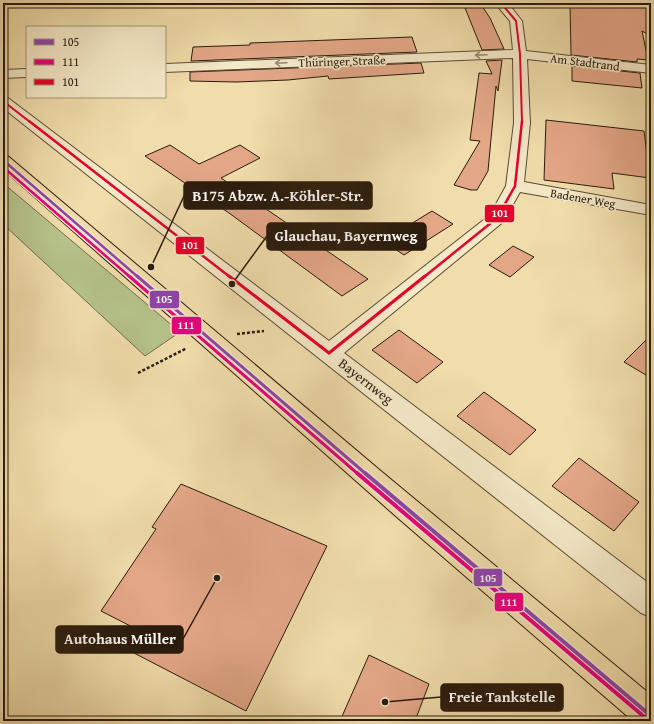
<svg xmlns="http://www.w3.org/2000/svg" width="654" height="724" font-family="'Gentium Book Plus',serif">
  <rect width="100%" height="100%" fill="#f0ddab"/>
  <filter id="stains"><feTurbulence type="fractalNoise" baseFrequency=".005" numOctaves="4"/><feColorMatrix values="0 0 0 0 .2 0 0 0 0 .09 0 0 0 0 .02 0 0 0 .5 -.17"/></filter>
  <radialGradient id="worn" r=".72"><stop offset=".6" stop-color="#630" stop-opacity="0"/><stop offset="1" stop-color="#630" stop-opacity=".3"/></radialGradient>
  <!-- green -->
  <path fill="#b6c28b" stroke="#706e4c" d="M3,183l177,149 -35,24 -142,-132z"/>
  <!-- building -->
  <g fill="#e3a788" stroke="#291b0d">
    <path d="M463,3h17l10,15 14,31 -22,1z"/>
    <path d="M570,3h81v33l-9,-5 6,29 -11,-1v3l-66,-7z"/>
    <path d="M412,37l5,15 -226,9 2,-14 57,-2v-2z"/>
    <path d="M502,60l-4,31 -2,-5 -8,85 -11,19h-6l-17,-5 26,-44 -10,-1 9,-67 13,1 -6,-13z"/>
    <path d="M421,63l3,10 -95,6 -1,-3 -40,4 -52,2 -46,-1v-9z"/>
    <path d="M572,66l68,7 2,15 -70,-7z"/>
    <path d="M546,120l98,11 6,47 -38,-5 2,16 -70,-9z"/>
    <path d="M170,145l29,19 41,-19 20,13 -39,20 147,101 -26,17 -113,-83 -84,-57z"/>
    <path d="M432,211l21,13 -49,31 -21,-14z"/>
    <path d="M513,246l21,11 -24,20 -21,-12z"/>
    <path d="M399,330l44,32 -26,21 -45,-33z"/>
    <path d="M651,335v43l-27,-16z"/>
    <path d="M484,392l52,38 -26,25 -53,-39z"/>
    <path d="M579,458l60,44 -25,29 -62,-45z"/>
    <path d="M181,484l146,62 -81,165 -112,-58 12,-19 -45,-23 55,-82 -4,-2z"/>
    <path d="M369,655l60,29 -14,37h-75z"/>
  </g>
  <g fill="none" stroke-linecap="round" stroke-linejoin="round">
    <!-- street casing -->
    <g stroke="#5b4c34" stroke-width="2">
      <g id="street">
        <path d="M495,3h13l14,18 4,30 125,14v8l-124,-14 3,64 -6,59 127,23v10l-131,-23 -17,30 -159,131 307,232v32l-10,-4 -638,-505v-11l5,1 321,243 161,-126 16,-29 8,-63 -1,-65 -348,14v-8l348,-14 -3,-29z"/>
        <path d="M27,69v8l-24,1v-8z"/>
      </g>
    </g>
    <!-- primary casing -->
    <g stroke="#291b0d" stroke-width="2">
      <path id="primary" d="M3,155l6,2 373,315 269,223v26h-18l-235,-203 -395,-349z"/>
    </g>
    <!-- path -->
    <g stroke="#291b0d" stroke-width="2.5" stroke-dasharray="3 2" stroke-linecap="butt">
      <path d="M237,334l27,-3"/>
      <path d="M138,373l49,-25"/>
    </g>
    <!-- street -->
    <use href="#street" fill="#f5e9c8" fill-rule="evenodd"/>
    <!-- primary -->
    <use href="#primary" fill="#f0ddab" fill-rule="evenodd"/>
    <!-- bus-1-far2 casing -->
    <g stroke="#f5e9c8" stroke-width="5">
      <path id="bus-1-far2" d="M3,160l135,117"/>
    </g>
    <!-- bus-1-far1 casing -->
    <g stroke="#f5e9c8" stroke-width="6">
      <path id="bus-1-far1" d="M137,276l229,198"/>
    </g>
    <!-- bus-1 casing -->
    <g stroke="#f5e9c8" stroke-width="7">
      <path id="bus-1" d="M365,473l286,243"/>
    </g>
    <!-- bus-2-far2 casing -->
    <g stroke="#f5e9c8" stroke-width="5">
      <path id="bus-2-far2" d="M3,167l127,110"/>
    </g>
    <!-- bus-2-far1 casing -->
    <g stroke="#f5e9c8" stroke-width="6">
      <path id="bus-2-far1" d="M129,276l229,198"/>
    </g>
    <!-- bus-2 casing -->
    <g stroke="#f5e9c8" stroke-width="7">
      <path id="bus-2" d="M357,473l291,247"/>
    </g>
    <!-- bus-3-far2 casing -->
    <g stroke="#f5e9c8" stroke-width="4">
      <g id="bus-3-far2">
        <path d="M501,3l15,18 4,33 2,68"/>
        <path d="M3,101l27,21"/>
      </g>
    </g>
    <!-- bus-3-far1 casing -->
    <g stroke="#f5e9c8" stroke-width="5">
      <g id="bus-3-far1">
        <path d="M29,121l201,156"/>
        <path d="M424,277l73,-59 18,-32 7,-65"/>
      </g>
    </g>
    <!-- bus-3 casing -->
    <g stroke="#f5e9c8" stroke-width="6">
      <g id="bus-3">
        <path d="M229,276l100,77"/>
        <path d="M329,353l96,-77"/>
      </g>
    </g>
    <!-- bus-1-far2 -->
    <use href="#bus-1-far2" stroke="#8e44ad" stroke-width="2.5"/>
    <!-- bus-1-far1 -->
    <use href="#bus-1-far1" stroke="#8e44ad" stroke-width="3"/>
    <!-- bus-1 -->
    <use href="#bus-1" stroke="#8e44ad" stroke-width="4"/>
    <!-- bus-2-far2 -->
    <use href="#bus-2-far2" stroke="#e5007d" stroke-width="2.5"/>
    <!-- bus-2-far1 -->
    <use href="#bus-2-far1" stroke="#e5007d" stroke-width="3"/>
    <!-- bus-2 -->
    <use href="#bus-2" stroke="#e5007d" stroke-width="4"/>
    <!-- bus-3-far2 -->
    <use href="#bus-3-far2" stroke="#e4002b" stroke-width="2"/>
    <!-- bus-3-far1 -->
    <use href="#bus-3-far1" stroke="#e4002b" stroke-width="2.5"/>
    <!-- bus-3 -->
    <use href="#bus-3" stroke="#e4002b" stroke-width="3"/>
  </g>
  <!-- one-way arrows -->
  <defs><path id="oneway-shaft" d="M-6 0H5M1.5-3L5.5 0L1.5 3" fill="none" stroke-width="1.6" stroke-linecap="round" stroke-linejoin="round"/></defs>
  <g stroke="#998c74">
    <use href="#oneway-shaft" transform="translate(481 55) rotate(178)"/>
    <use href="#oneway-shaft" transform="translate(281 63) rotate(178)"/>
  </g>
  <g text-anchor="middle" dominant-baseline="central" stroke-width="3.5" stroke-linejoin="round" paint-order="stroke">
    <!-- far-street labels -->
    <g font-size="12" fill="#291b0d" stroke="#f5e9c8">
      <text transform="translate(342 61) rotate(-2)">Thüringer Straße</text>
      <text transform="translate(585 62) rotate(7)">Am Stadtrand</text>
      <text transform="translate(583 198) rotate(10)">Badener Weg</text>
    </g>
    <!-- street labels -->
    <g font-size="14" fill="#291b0d" stroke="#f5e9c8">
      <text transform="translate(366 381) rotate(38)">Bayernweg</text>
    </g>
  </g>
  <!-- callouts -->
  <path fill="none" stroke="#291b0d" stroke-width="1.5" d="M151 267L184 196M232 284L267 236M217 578L183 639M385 702L441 697"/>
  <g fill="#291b0d" stroke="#f5e9c8" stroke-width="1.5">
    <circle cx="151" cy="267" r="4"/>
    <circle cx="232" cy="284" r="4"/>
    <circle cx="217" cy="578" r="4"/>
    <circle cx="385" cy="702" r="4"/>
  </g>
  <g fill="#291b0d" stroke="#291b0d" stroke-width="1.5">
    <rect x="184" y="182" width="188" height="27" rx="4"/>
    <rect x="267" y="223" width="159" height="27" rx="4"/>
    <rect x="56" y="626" width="127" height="27" rx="4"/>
    <rect x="441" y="684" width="122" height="27" rx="4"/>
  </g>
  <g font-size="15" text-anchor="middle" font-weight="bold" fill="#fff">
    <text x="278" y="201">B175 Abzw. A.-Köhler-Str.</text>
    <text x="346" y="241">Glauchau, Bayernweg</text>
    <text x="120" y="644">Autohaus Müller</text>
    <text x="502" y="702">Freie Tankstelle</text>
  </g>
  <g stroke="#f5e9c8" stroke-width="1.5">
    <rect x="484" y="204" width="31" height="19" rx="4" fill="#e4002b"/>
    <rect x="175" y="236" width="30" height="19" rx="4" fill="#e4002b"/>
    <rect x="149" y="290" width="31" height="19" rx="4" fill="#8e44ad"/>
    <rect x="171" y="316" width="31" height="19" rx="4" fill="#e5007d"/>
    <rect x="473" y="568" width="30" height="19" rx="4" fill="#8e44ad"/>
    <rect x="494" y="592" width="30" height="20" rx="4" fill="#e5007d"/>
  </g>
  <g font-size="11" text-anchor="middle" font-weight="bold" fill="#fff">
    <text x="500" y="217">101</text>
    <text x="190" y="249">101</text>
    <text x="164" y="303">105</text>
    <text x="186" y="329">111</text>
    <text x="488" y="582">105</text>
    <text x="509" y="606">111</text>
  </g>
  <!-- margin -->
  <rect width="654" height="724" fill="none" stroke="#f0ddab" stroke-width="16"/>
  <rect x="4" y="4" width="646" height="716" fill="none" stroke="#291b0d" stroke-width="2"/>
  <rect x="8" y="8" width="638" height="708" fill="none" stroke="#291b0d"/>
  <!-- legend -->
  <rect x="26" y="26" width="140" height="72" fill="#f5e9c8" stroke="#a3977d"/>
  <rect x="34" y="39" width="20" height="6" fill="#8e44ad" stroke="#a3977d"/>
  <text x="62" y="46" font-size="12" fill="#291b0d">105</text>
  <rect x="34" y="59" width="20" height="6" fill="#e5007d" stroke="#a3977d"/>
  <text x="62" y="66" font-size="12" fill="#291b0d">111</text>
  <rect x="34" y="79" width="20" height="6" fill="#e4002b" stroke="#a3977d"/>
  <text x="62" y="86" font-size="12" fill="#291b0d">101</text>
  <rect width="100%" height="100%" filter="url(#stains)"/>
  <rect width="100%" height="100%" fill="url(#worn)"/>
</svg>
